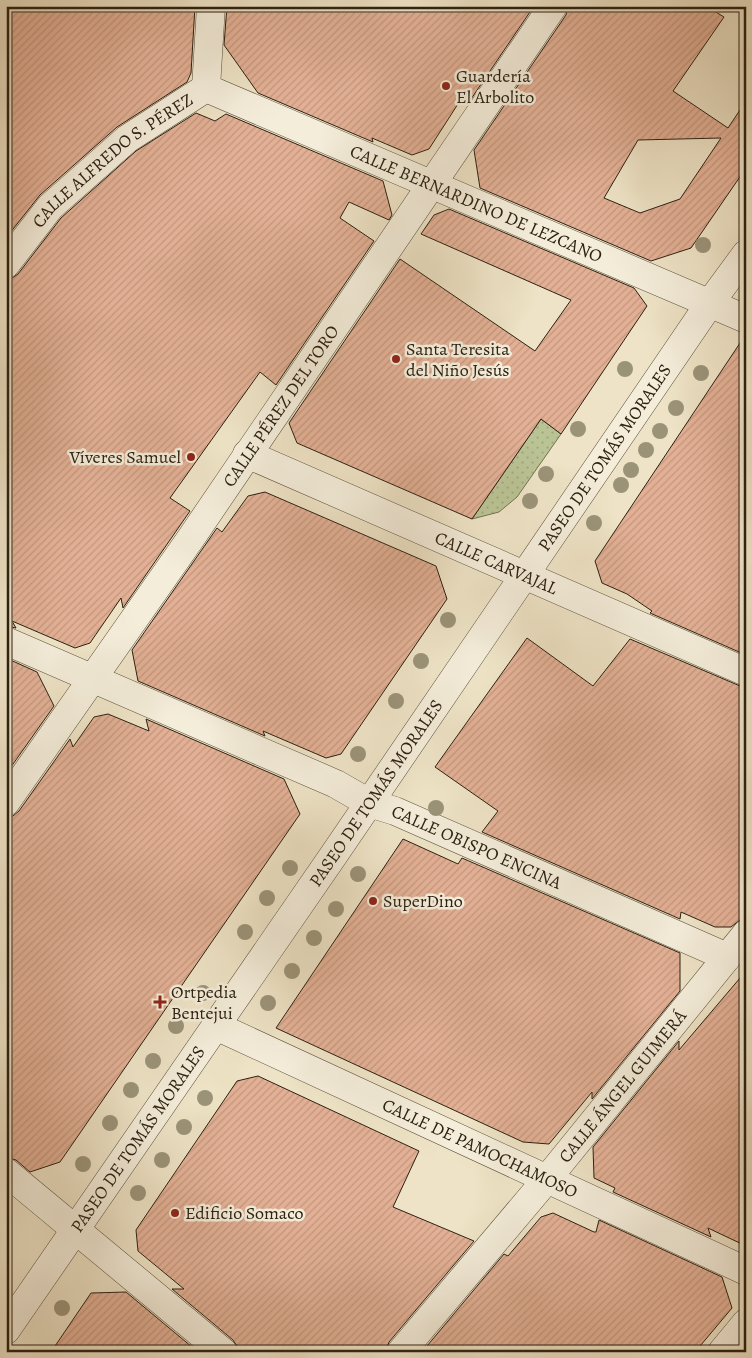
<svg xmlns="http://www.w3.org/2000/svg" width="752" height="1358" font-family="Alegreya,serif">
  <defs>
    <pattern id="park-dots" width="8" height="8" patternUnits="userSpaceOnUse" patternTransform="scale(1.25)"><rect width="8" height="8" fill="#bac394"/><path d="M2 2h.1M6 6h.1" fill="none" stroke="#a0a77f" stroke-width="1.8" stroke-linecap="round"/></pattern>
    <pattern id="building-hatch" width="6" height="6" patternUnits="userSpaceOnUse" patternTransform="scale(1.25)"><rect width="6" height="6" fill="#e3b095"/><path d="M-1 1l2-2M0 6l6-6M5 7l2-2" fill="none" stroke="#c3977f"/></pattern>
  </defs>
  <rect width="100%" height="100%" fill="#eee3c6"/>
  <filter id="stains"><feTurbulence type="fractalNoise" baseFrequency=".004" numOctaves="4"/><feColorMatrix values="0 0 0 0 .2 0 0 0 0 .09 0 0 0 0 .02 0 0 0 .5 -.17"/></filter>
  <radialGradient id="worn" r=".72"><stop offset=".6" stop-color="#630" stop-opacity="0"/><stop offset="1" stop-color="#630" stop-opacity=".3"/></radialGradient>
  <!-- park -->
  <path fill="url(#park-dots)" stroke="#737253" d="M541,419l20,15 -44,63 -18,15 -27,7z"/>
  <!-- building -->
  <g fill="url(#building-hatch)" stroke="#2c2112" fill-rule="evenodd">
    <path d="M6,6h189l-4,67 -4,9 -70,45 -77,68 -34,43z"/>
    <path d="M227,6h307l-67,99 -2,-12 -36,56 -17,6 -40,-17 1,4 -115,-49 -34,-48z"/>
    <path d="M568,6h138l18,11 -51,74 55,37 18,-27v67l-55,80 -40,13 -171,-73 -6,-38 92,-135zM721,138l-41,61 -40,14 -36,-15 34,-58z"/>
    <path d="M196,113l19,8 11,-7 157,67 9,34 -3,5 -40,-18 -9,16 34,23 -98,144 -16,-13 -90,126 20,13 -67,97 -2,-10 -31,45 -15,5 -63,-27 4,7 -10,-2v-347l6,-1 6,-4 43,-56 75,-67z"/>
    <path d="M449,209l185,79 13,18 -86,128 -20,-15 -69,100 -175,-76 -8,-20 111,-164 135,92 36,-51 -150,-66 13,-19z"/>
    <path d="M746,334v321l-96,-42 2,-2 -25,-17 -25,-11 -7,-22z"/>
    <path d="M265,492l171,74 11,33 -106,155 -15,4 -63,-27 2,5 -127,-55 -6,-31 85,-122 5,4 26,-36z"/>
    <path d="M527,638l66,48 37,-47 110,47 6,1v232l-6,1 -9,7h-16l-34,-15 -1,7 -198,-87 16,-21 -63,-44z"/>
    <path d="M6,658l31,14 17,34 -48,68z"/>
    <path d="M108,714l41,17 -3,-12 138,60 16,35 -240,348 -30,10 -14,-12 -10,-3v-340l7,-1 6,-5 51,-72 3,8 21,-30z"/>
    <path d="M403,839l55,25 4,-6 218,95v38l-88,108v-7l-43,52 -26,-2 -247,-114z"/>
    <path d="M746,971v275l-38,-18 3,9 -98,-45 2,-4 -21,-10 -1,-31 86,-106v9z"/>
    <path d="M258,1076l161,75 -26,56 81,34 -85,101 -3,10h-148l-1,-6 -4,-6 -61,-51h12l-46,-38 -2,-21 101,-149z"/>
    <path d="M553,1213l41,19h2l3,-12 123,57 10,31 -37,44h-273l82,-98 4,2 33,-39z"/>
    <path d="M126,1292l72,60h-147l40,-59z"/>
  </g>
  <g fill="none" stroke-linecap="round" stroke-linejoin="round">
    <!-- minor casing -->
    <g stroke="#5c523f" stroke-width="29">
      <g id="minor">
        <path id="s1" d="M206,88l540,231"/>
        <path d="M206,88l5,-82"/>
        <path id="s2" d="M6,264l44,-57 77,-68 79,-51"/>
        <path id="s3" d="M247,454l499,218"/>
        <path id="s4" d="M6,641l330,143 33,19 26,8 332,146"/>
        <path id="s5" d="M6,802l185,-264 362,-532"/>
        <path id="s6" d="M216,1026l530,245"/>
        <path d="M6,1172l217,180"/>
        <path id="s7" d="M6,1330l327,-474 377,-553 36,-49"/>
        <path id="s8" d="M401,1352l146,-173 199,-245"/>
        <path d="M722,1352l24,-29"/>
      </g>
    </g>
    <!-- minor -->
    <use href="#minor" stroke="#f4edda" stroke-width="28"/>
  </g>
  <!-- trees -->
  <g fill="#9b9378">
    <circle cx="703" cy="245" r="8"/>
    <circle cx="625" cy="369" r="8"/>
    <circle cx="701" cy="373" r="8"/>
    <circle cx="676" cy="408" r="8"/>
    <circle cx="578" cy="429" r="8"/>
    <circle cx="660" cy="431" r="8"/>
    <circle cx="646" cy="450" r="8"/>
    <circle cx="631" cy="470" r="8"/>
    <circle cx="546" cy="474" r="8"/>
    <circle cx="621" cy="485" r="8"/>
    <circle cx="530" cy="501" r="8"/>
    <circle cx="594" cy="523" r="8"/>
    <circle cx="448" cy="620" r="8"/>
    <circle cx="421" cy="661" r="8"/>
    <circle cx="396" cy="701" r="8"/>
    <circle cx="358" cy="754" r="8"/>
    <circle cx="436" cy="808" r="8"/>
    <circle cx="290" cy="868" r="8"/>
    <circle cx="358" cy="874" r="8"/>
    <circle cx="267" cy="898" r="8"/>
    <circle cx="336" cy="909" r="8"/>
    <circle cx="245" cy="932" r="8"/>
    <circle cx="314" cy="938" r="8"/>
    <circle cx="292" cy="971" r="8"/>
    <circle cx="203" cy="993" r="8"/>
    <circle cx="268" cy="1003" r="8"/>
    <circle cx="176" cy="1026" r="8"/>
    <circle cx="153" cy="1061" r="8"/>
    <circle cx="131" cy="1090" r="8"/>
    <circle cx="205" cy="1098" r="8"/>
    <circle cx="110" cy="1123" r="8"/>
    <circle cx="184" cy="1127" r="8"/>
    <circle cx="162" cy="1160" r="8"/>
    <circle cx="83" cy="1164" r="8"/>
    <circle cx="138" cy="1193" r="8"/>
    <circle cx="62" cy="1308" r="8"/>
  </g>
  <!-- markers -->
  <g fill="#8f2418" stroke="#f4edda" stroke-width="2">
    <circle cx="446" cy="86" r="5"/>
    <circle cx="396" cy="359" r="5"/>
    <circle cx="191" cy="457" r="5"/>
    <circle cx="373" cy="901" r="5"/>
    <path d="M157.5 994.5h5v5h5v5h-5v5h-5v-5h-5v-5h5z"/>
    <circle cx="175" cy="1213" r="5"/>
  </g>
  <g text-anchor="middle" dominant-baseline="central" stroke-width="5" stroke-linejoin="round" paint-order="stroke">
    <!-- poi labels -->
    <g font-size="18" fill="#2c2112" stroke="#f4edda" text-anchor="start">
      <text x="456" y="76">Guardería<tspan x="456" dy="21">El Arbolito</tspan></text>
      <text x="406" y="349">Santa Teresita<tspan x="406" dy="21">del Niño Jesús</tspan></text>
      <text x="181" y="457" text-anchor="end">Víveres Samuel</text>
      <text x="383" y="901">SuperDino</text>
      <text x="171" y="992">Ortpedia<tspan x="171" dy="21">Bentejui</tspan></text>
      <text x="185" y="1213">Edificio Somaco</text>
    </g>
    <!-- street labels -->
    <g font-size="18" fill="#2c2112" stroke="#f4edda">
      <text stroke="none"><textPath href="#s2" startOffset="150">CALLE ALFREDO S. PÉREZ</textPath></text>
      <text stroke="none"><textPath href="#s1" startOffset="294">CALLE BERNARDINO DE LEZCANO</textPath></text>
      <text stroke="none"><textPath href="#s5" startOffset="482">CALLE PÉREZ DEL TORO</textPath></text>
      <text stroke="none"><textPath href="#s7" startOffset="1058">PASEO DE TOMÁS MORALES</textPath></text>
      <text stroke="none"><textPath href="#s3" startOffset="272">CALLE CARVAJAL</textPath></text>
      <text stroke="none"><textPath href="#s7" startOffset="652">PASEO DE TOMÁS MORALES</textPath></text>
      <text stroke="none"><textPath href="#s4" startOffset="514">CALLE OBISPO ENCINA</textPath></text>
      <text stroke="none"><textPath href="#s8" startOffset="346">CALLE ÁNGEL GUIMERÁ</textPath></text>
      <text stroke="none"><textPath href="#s7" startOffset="232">PASEO DE TOMÁS MORALES</textPath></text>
      <text stroke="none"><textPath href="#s6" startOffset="291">CALLE DE PAMOCHAMOSO</textPath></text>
    </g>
  </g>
  <!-- margin -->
  <rect width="752" height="1358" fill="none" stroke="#eee3c6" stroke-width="25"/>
  <rect x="8" y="8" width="737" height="1343" fill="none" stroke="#2c2112" stroke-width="2.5"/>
  <rect x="12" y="12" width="727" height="1333" fill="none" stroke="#2c2112"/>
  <rect width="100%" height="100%" filter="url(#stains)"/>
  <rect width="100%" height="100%" fill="url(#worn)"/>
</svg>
